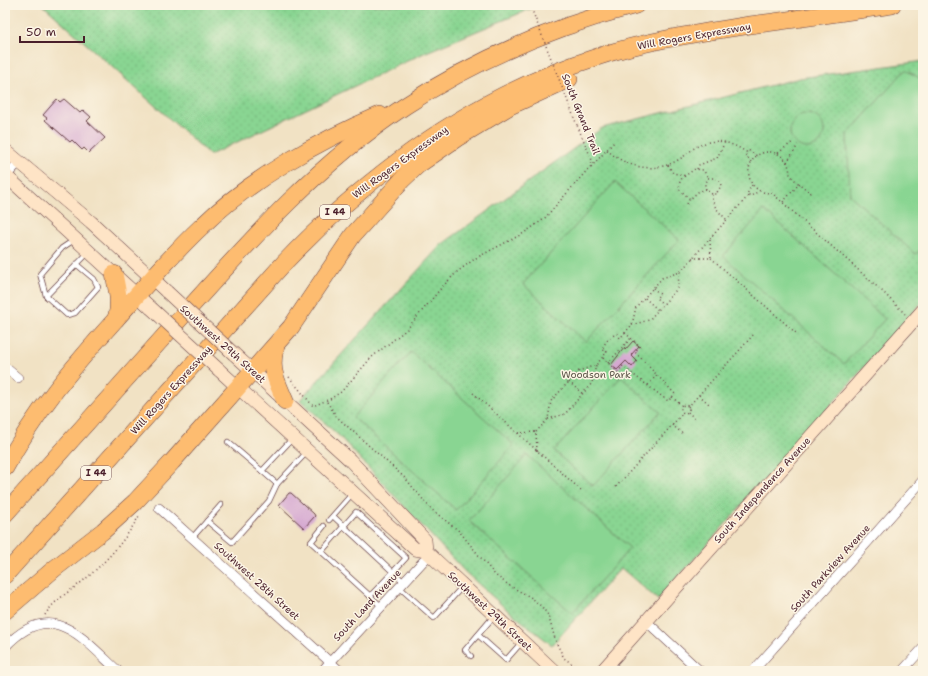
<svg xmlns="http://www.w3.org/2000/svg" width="928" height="676" font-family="'Shantell Sans',sans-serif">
  <defs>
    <pattern id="grass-dots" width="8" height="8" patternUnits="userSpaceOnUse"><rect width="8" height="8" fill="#89d592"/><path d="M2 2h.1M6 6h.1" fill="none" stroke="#78b67e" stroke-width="1.8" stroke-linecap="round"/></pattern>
  </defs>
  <rect width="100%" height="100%" fill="#fcf5e5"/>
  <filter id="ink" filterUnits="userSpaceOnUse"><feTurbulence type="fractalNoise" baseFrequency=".025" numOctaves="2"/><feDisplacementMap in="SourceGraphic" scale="8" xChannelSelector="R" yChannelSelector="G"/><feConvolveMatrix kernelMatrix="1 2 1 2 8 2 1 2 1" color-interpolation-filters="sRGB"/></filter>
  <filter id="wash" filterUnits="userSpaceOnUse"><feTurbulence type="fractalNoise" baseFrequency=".012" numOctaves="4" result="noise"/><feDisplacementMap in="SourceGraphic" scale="16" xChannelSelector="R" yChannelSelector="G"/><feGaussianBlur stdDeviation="0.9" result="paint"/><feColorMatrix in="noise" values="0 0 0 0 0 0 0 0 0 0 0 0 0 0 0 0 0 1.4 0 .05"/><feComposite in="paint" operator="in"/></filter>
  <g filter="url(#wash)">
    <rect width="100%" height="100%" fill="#f1e2c4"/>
    <!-- grass -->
    <g fill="url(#grass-dots)" stroke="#6a7a5e">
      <path d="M43,5h497l-116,48 -214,102z"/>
      <path d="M923,61v240l-265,299 -37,-32 -69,77 -47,-37 -41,-37 -124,-134 -40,-37 141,-155 161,-117 198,-50z"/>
    </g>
    <!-- garden -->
    <g fill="#89d592" stroke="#6a7a5e">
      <path d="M905,70l18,10v168l-8,6 -65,-59 -3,-60z"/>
      <circle cx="807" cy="131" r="17"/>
      <path d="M615,182l64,58 -93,102 -63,-58z"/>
      <path d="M764,210l121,109 -41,45 -121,-108z"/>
      <path d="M411,352l103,93 -58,65 -103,-93z"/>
      <path d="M621,377l39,35 -67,74 -39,-35z"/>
      <path d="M527,455l103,93 -58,65 -103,-92z"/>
    </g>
    <g id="blocks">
      <!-- building -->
      <g fill="#d5a8d1">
        <path d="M57,99l3,3 4,-3 16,14 3,-3 8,7 -4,4 18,17 -16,15 -5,-5 -2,2 -10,-10 -2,2 -25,-22 2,-2 -4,-3z"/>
        <path d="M633,341l6,5 -8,9 6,6 -5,6 -6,-6 -9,9 -6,-5 13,-17 1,2z"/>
        <path d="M289,493h2l23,21 1,2 -11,12 -25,-23z"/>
      </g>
    </g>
  </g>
  <g filter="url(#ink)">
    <use href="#blocks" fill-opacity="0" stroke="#633c42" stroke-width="1"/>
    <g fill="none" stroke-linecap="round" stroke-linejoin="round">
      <!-- lane casing -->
      <g stroke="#633c42" stroke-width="6">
        <g id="lane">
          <path d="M74,240l-12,8 -22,26 6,22 21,19 8,-2 23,-26 -4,-8 -18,-15"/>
          <path d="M46,296l42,-43"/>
          <path d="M228,442l34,29 30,-32"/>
          <path d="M262,471l15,13 30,-32"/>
          <path d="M329,520l23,-26"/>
          <path d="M207,521l25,21 37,-41 8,-17"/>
          <path d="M324,526l-13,16 70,64"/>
          <path d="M192,538l29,-33"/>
          <path d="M322,551l34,-39 50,46 -13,14c-20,-19 -40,-37 -60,-56"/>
          <path d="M399,587l35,31 28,-31"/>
          <path d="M370,596l23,-24 11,10"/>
          <path d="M478,635l28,25 15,-17"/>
          <path d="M471,656l-6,-6 29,-34"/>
          <path d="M611,663l9,8"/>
        </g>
      </g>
      <!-- street casing -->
      <g stroke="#633c42" stroke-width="10">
        <g id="street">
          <path d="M5,177l15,-16"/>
          <path d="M5,367l13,11"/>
          <path d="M159,508l181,163"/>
          <path d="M646,621l54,50"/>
          <path d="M5,647c47,-50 76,-10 113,24"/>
          <path d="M322,671l107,-116"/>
          <path d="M753,671l170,-191"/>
          <path d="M902,671l21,-23"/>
        </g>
      </g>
      <!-- secondary casing -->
      <g stroke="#633c42" stroke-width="14">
        <g id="secondary">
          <path d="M5,150l86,72 76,70"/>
          <path d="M5,175l146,133"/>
          <path d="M234,354l116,106 75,80 1,11"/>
          <path d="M219,370l196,179 11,2 128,120"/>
          <path d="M602,671l321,-361"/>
        </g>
      </g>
      <!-- highway casing -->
      <g stroke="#633c42" stroke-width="18">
        <g id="highway">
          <path d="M114,274c3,16 7,29 2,45"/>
          <path d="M276,346c-7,23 0,33 9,55"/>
          <path d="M5,468c30,-56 67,-100 110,-148 28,-31 55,-64 86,-93 48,-47 117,-86 179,-112"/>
          <path d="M5,514c60,-67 120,-134 180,-201 68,-76 135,-151 220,-207 70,-46 151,-80 231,-101"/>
          <path d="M5,575l279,-312c89,-93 192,-168 316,-207 48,-16 100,-23 150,-31 47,-6 95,-13 142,-20"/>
          <path d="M5,611l49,-42 49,-38 32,-29 37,-40 119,-135 62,-92 49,-55 16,-15 39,-27 53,-32 59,-27"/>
        </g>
      </g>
      <!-- path -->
      <g stroke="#633c42" stroke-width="1.5" stroke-dasharray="1 3" stroke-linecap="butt">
        <path d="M607,150c20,18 47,24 71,10 8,-4 14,-12 22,-15 17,-8 32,-2 46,7"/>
        <path d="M778,153l16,-12"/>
        <path d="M751,162l-6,-8 3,-4 9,6"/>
        <path d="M787,162l11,-17"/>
        <path d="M668,165l5,8 14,3"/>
        <path d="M591,167l23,-25"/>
        <path d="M697,169l2,-4 18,-7 8,-16"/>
        <path d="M752,185l-5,9 4,2 8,-5"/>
        <path d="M706,189l-8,3 -8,7 -10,-9 -1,-6 3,-6 13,-9 8,1 6,8"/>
        <path d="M811,193c-6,-5 -17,-12 -21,-19 -1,-2 0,-4 -1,-6 -2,-9 -10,-16 -20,-16 -27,0 -28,42 3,41l111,99 22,22"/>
        <path d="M712,194l-6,-4 -1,-5 3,-7h7l5,3 1,5 -5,8h-4c-1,11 8,19 15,26"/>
        <path d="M783,202l17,-19"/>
        <path d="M687,204l3,-5"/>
        <path d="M692,258h19l-1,-18"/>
        <path d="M711,258l85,75"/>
        <path d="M653,288l7,6 -4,4 7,6"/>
        <path d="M645,298l13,12"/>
        <path d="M632,325l17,-5 28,-31 3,-17"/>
        <path d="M625,333l15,13 -5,6"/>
        <path d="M603,358l15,14 5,-6"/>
        <path d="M608,363l23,-25"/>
        <path d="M622,366l46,35 7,-7 -41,-43"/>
        <path d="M289,377l24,29 17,-7 11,-7 31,-35 35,-28 35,-42 15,-15 19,-14 48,-25 20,-14 47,-53 1,-6 -15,-35"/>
        <path d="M569,382l14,12"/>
        <path d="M648,385l9,-10"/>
        <path d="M473,393l109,98"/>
        <path d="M699,395l10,9"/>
        <path d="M672,397l10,9"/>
        <path d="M327,402l10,15 68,61 26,31 28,22 36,44 15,11 22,12 10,9 6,8 8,27 8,16 18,13"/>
        <circle cx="685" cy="409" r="4"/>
        <path d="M688,407l67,-74"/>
        <path d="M688,412l7,7"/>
        <path d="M548,419l17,-5 27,-31 4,-18"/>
        <path d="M672,425l10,8"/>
        <path d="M536,432l12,-13 3,-18 28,-30 17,-6 11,-13 -5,-2c2,-7 8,-14 15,-16l3,4 12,-13 4,-18 26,-29 18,-6 69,-77"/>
        <path d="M518,433l18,-1 1,19"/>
        <path d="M616,487l67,-74"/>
        <path d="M45,615c9,-15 24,-23 38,-34 22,-18 42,-40 56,-65"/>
      </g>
      <!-- lane -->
      <use href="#lane" stroke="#fff" stroke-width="4.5"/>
      <!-- street -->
      <use href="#street" stroke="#fff" stroke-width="9"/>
      <!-- secondary -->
      <use href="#secondary" stroke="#fee4c6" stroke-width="13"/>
      <!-- highway -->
      <use href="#highway" stroke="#fdbc70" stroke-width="17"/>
      <!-- secondary-bridge casing -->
      <g stroke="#633c42" stroke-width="14" stroke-linecap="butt">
        <g id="secondary-bridge">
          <path d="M167,292l67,62"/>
          <path d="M151,308l68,62"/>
        </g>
      </g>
      <!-- path-bridge -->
      <path stroke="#633c42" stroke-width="1.5" stroke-dasharray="1 3" stroke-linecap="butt" d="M530,5l47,120"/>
      <!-- secondary-bridge -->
      <use href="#secondary-bridge" stroke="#fee4c6" stroke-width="13"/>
    </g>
  </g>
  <g text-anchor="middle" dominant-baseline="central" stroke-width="3" stroke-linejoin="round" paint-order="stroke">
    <!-- shield labels -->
    <g fill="#fcf5e5" stroke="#7f5f63" stroke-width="1">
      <rect x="320" y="205" width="30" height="14" rx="3"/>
      <rect x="81" y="466" width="30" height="14" rx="3"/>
    </g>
    <g font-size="9" font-weight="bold" fill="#4a1f2b">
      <text x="335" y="212">I 44</text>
      <text x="96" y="473">I 44</text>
    </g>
    <!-- street labels -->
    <g font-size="10" fill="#4a1f2b" stroke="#fcf5e5">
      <text transform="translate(694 36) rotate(-10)">Will Rogers Expressway</text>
      <text transform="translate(581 114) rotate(68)">South Grand Trail</text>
      <text transform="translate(400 162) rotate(-36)">Will Rogers Expressway</text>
      <text transform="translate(223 344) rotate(42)">Southwest 29th Street</text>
      <text transform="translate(171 390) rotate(-48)">Will Rogers Expressway</text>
      <text transform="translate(762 490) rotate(-48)">South Independence Avenue</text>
      <text transform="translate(830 568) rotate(-48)">South Parkview Avenue</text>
      <text transform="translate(257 581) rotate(42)">Southwest 28th Street</text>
      <text transform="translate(367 605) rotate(-47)">South Land Avenue</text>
      <text transform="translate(490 611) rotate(43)">Southwest 29th Street</text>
    </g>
    <!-- park labels -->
    <g font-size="10" fill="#5d564a" stroke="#fcf5e5">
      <text x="596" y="374">Woodson Park</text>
    </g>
  </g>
  <!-- margin -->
  <rect width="928" height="676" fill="none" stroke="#fcf5e5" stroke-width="20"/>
  <!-- scale -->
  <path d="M20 36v6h64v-6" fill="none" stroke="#4a1f2b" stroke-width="2"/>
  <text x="26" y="36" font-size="12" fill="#4a1f2b" stroke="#fcf5e5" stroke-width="3" paint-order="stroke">50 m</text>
</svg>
